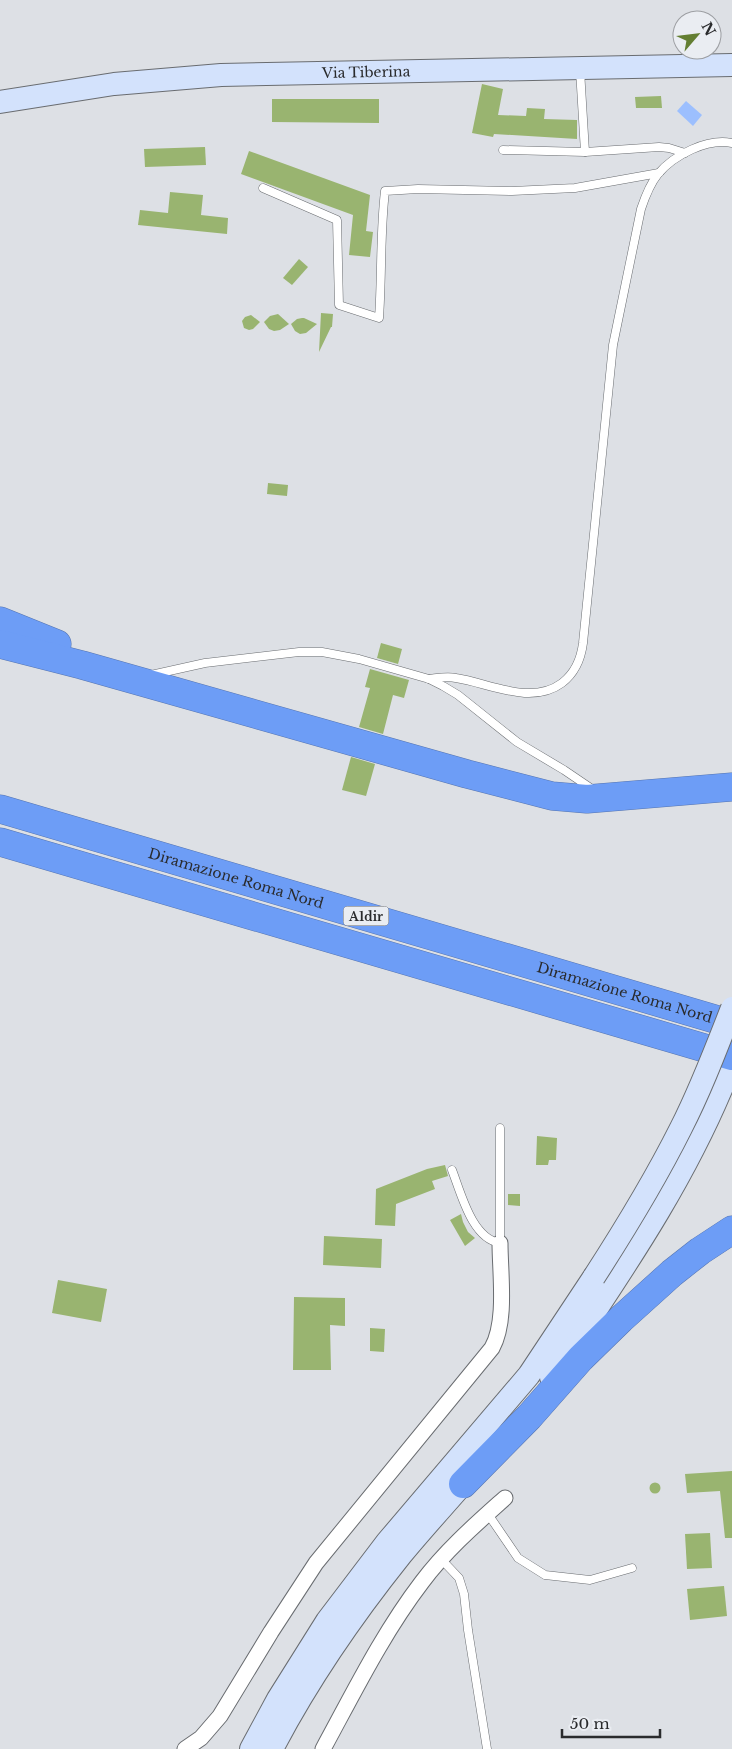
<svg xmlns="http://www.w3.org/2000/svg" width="732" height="1749" font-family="'Libre Baskerville',serif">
  <rect width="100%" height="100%" fill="#dde0e5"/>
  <!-- water -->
  <path fill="#9cbffe" d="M686,101l16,14 -9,11 -16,-15z"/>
  <!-- building -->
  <g fill="#99b470">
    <path d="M482,84l21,5 -5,26 28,1 1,-8 18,1 -1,10 33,1v19l-83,-5 -1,3 -21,-4z"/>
    <path d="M661,96l1,12h-26l-1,-11z"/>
    <path d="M272,99h107v24l-107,-1z"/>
    <path d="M205,147l1,18 -61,2 -1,-18z"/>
    <path d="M249,151l121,44 -4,36 7,1 -3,25 -21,-2 4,-40 -112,-41z"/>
    <path d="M170,192l33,3 -2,20 27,3 -1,16 -89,-9 2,-15 28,3z"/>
    <path d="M299,259l9,8 -16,18 -9,-7z"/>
    <path d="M321,313l12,1 -1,13h-1l-12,25z"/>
    <path d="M278,314l11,10 -9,6 -6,1 -5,-2 -5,-7 6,-6z"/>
    <path d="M251,315l9,7 -7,7 -4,1 -5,-2 -2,-7 3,-4z"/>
    <path d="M302,318h2l13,6 -11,9 -6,1 -5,-3 -4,-7 6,-5z"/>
    <path d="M268,483l20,2 -1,11 -20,-2z"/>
    <path d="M381,643l21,6 -4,15 -21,-6z"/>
    <path d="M370,669l39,11 -5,18 -11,-3 -10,39 -24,-7 11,-39 -5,-1z"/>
    <path d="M351,757l24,7 -9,32 -24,-6z"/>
    <path d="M537,1136l20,2 -1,22h-7l-1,5h-12z"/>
    <path d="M445,1165l3,11 -16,5 3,8 -39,15 -1,22 -20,-1 1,-36 51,-20z"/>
    <path d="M508,1194h12v12l-12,-1z"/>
    <path d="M461,1214l2,8 5,10 7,6 -10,8 -15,-26z"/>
    <path d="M324,1236l58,3 -1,29 -58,-3z"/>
    <path d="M58,1280l49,9 -6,33 -49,-9z"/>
    <path d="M294,1297l51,1v28l-15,-1 1,45h-38z"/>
    <path d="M370,1328l15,1 -1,23 -14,-1z"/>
    <path d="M732,1471v67h-7l-5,-47 -33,2 -2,-19z"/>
    <circle cx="655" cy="1488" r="5.5"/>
    <path d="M710,1533l2,35 -25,1 -2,-35z"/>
    <path d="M724,1586l3,30 -37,4 -3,-31z"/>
  </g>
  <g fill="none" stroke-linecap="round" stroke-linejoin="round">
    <!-- service casing -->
    <g stroke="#696c70" stroke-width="9">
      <g id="service">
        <path d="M580,70l5,82 74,-5 10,1 16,5"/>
        <path d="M503,150l82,2"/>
        <path d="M263,188l74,32 2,85 40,13c3,-42 1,-85 6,-127l33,-2 94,2 63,-3 84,-15"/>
        <path d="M151,675l54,-12 94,-11h23l37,7 70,20 14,7 15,9 59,47 47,28 31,21"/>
        <path d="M429,679c9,-1 18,-3 27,-1 33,5 75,28 106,5 13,-10 19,-24 21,-40l30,-298 28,-136c4,-12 9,-25 17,-35 16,-19 49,-36 74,-31"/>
        <path d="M452,1170c9,23 20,69 48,73v-115"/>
        <path d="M488,1514l30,44 27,17 45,5 42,-12"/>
        <path d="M441,1559l18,19 5,16 4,36 19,119"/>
      </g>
    </g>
    <!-- minor casing -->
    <g stroke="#696c70" stroke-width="17">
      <g id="minor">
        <path d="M185,1749l16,-11 19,-22 51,-84 45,-69 176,-215c15,-27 8,-74 8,-105"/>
        <path d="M323,1749c31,-57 60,-116 99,-167 24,-32 54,-58 83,-84"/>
      </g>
    </g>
    <!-- secondary casing -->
    <g stroke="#696c70" stroke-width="24">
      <g id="secondary">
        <path id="s1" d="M0,102l114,-18 107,-9 511,-10"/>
        <path d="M551,1377c67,-100 138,-201 181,-315"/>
        <path d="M251,1749l27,-50 49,-78 60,-79 142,-167 65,-98"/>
        <path d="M272,1749c36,-69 81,-134 129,-194 23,-28 49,-56 73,-84"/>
      </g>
    </g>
    <!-- motorway casing -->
    <g stroke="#5675b0" stroke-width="29">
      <g id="motorway">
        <path d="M0,621l57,23"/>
        <path d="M0,644l82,21 385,109 85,22 35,3 145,-12"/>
        <path id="s2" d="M0,809l732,215"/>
        <path d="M0,842l732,214"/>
        <path d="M463,1484l66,-67 52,-59 40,-39 51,-46 28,-22 32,-21"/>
      </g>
    </g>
    <!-- service -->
    <use href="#service" stroke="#fff" stroke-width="8"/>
    <!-- minor -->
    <use href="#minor" stroke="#fff" stroke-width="15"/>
    <!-- secondary -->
    <use href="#secondary" stroke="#d3e2fc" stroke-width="22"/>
    <!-- motorway -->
    <use href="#motorway" stroke="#6d9df6" stroke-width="28"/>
    <!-- secondary-bridge casing -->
    <g stroke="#696c70" stroke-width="24" stroke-linecap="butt">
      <path id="secondary-bridge" d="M594,1277c31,-48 61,-97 87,-149 20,-39 35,-79 51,-120"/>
    </g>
    <!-- secondary-bridge -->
    <use href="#secondary-bridge" stroke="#d3e2fc" stroke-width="22"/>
  </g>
  <g text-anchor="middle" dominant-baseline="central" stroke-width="4.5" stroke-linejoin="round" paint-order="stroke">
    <!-- shield labels -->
    <rect fill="#eaedf2" stroke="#646568" stroke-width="1" x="343.5" y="906.5" width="45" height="19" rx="4"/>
    <g font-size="12" font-weight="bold" fill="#2a2b2d">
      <text x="366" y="916">A1dir</text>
    </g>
    <!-- street labels -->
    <g font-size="14" fill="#2a2b2d" stroke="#eaedf2">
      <text stroke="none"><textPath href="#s1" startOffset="368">Via Tiberina</textPath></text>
      <text stroke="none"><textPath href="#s2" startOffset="246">Diramazione Roma Nord</textPath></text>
      <text stroke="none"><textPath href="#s2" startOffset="651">Diramazione Roma Nord</textPath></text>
    </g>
  </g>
  <!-- north arrow -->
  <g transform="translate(697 35) rotate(62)"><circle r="24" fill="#eaedf2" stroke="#9d9fa3"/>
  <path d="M0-4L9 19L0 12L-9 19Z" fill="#637e32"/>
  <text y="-8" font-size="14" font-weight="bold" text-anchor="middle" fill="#2a2b2d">N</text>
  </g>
  <!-- scale -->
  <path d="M562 1729v8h98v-8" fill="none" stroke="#2a2b2d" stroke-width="2.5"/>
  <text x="570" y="1729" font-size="15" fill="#2a2b2d" stroke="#eaedf2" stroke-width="4" paint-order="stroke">50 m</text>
</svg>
